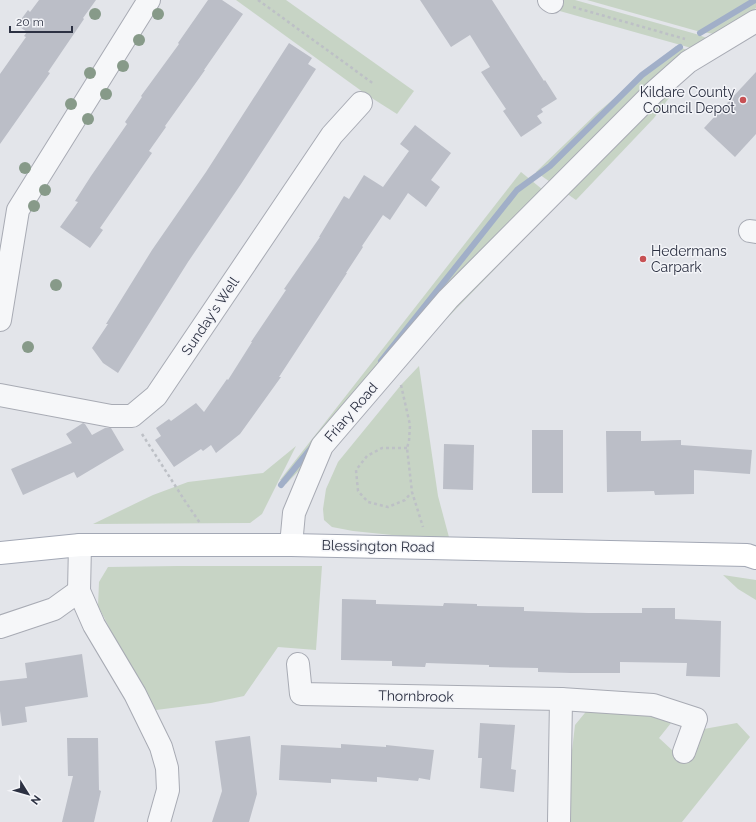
<svg xmlns="http://www.w3.org/2000/svg" width="756" height="822" font-family="Raleway,sans-serif">
  <rect width="100%" height="100%" fill="#e3e5ea"/>
  <!-- green -->
  <g fill="#c7d4c5">
    <path d="M236,0h50l128,91 -17,23 -30,-19z"/>
    <path d="M553,0h22l121,34 16,6 -10,11 -153,-43z"/>
    <path d="M587,0h169v8l-15,12 -27,14 -17,-3z"/>
    <path d="M676,46l25,9 -47,63 -78,82 -40,-28 61,-59z"/>
    <path d="M521,172l38,31 -273,281 -6,-4z"/>
    <path d="M419,366l19,130 12,45 -97,-10 -21,-4 -8,-7 -1,-11 3,-20 12,-27 63,-77z"/>
    <path d="M296,446l-34,68 -12,9 -157,1 60,-29 35,-13 75,-9z"/>
    <path d="M177,566h145l-6,84 -38,-3 -34,49 -33,7 -55,7 -40,-62 -7,-21 -11,-21 1,-24 9,-15z"/>
    <path d="M723,575l33,5v20l-18,-11z"/>
    <path d="M589,708l65,9 17,6 -12,15 14,13 31,-22 33,-6 13,14 -68,85h-114l3,-63 4,-34z"/>
  </g>
  <g fill="none" stroke-linecap="round" stroke-linejoin="round">
    <!-- stream -->
    <g stroke="#a1afc8" stroke-width="6">
      <path d="M700,33l55,-33"/>
      <path d="M381,361l136,-171 33,-24 92,-91 38,-28"/>
      <path d="M281,485l31,-38"/>
    </g>
  </g>
  <!-- building -->
  <g fill="#bbbec7">
    <path d="M39,0h57l-13,18 1,1 -36,53 2,1 -50,71v-70l26,-37 -2,-1 3,-4 -10,-7 11,-15 2,2z"/>
    <path d="M208,0h14l21,14 -39,56h1l-40,56 1,1 -17,24 3,2 -52,75 3,2 -13,18 -30,-21 18,-25 -3,-1 16,-25 36,-52 -2,-2 17,-25 -1,-1 38,-52 -1,-1z"/>
    <path d="M420,0h72l52,81 1,-1 12,19 -16,10 2,3 -6,4 5,7 -21,14 -18,-26 3,-2 -25,-37 9,-5 -20,-32 -19,12z"/>
    <path d="M289,43l23,15 -4,6 8,5 -75,115 -53,78 -70,111 -15,-10 -11,-15 16,-24h-2l46,-74 54,-78z"/>
    <path d="M756,72v62l-21,23 -31,-29z"/>
    <path d="M415,125l36,28 -20,27 9,7 -14,20 -18,-14 -18,27 -7,-5 -21,31 1,1 -17,26h1l-68,104h2l-41,57 -24,19 -5,-8 -8,6 -2,-2 -27,18 -19,-27 6,-4 -5,-8 13,-9 2,2 25,-18 8,9 23,-33 1,1 24,-38h-1l35,-52 -2,-1 36,-52h-1l25,-41 5,3 15,-24 19,12 26,-36 -9,-7z"/>
    <path d="M83,423l2,1 7,11 13,-7h6l13,22 -47,28 -3,-6 -51,23 -12,-26 61,-26 -6,-9z"/>
    <rect x="532" y="430" width="31" height="63"/>
    <path d="M606,431h35v10l40,-1v5l71,5 -2,24 -56,-4v24l-39,1 -1,-4 -47,1z"/>
    <path d="M444,444l30,1 -1,45 -30,-1z"/>
    <path d="M342,599l34,1v4l67,2 1,-3 33,1v2l47,1v4l64,2h54v-5h33v11l46,2 -1,56 -34,-1 1,-13 -67,-1v11h-49l-33,-1v-4l-49,-1v-2l-63,-2 -1,4 -33,-1v-5l-51,-1z"/>
    <path d="M82,654l6,43 -63,10 2,15 -25,4 -2,-15v-30l27,-3 -2,-15z"/>
    <path d="M480,723l35,2 -4,44 5,1 -2,22 -34,-4 2,-30h-4z"/>
    <path d="M250,736l7,58 -8,28h-37l10,-31 -7,-50z"/>
    <path d="M67,738h31l1,52 2,1 -7,31h-32l11,-46h-5z"/>
    <path d="M341,744l45,3v-2l48,5 -4,30 -11,-2 -1,3 -41,-4v5l-46,-3v4l-52,-3 2,-35 60,3z"/>
  </g>
  <g fill="none" stroke-linecap="round" stroke-linejoin="round">
    <!-- minor casing -->
    <g stroke="#a8abb4" stroke-width="24">
      <g id="minor">
        <path d="M549,0l3,2"/>
        <path d="M750,231l6,1"/>
        <path d="M0,320l18,-110 131,-210"/>
        <path d="M0,395l111,21h21l24,-20 176,-261 29,-32"/>
        <path d="M80,545l-1,46 15,34 41,69 26,53 6,21 1,22 -9,32"/>
        <path d="M291,545l3,-32 28,-67 126,-147 205,-206 35,-31 68,-41"/>
        <path d="M0,627l54,-18 25,-18"/>
        <path d="M298,664l3,30 260,5 92,6 43,14 -12,33"/>
        <path d="M559,822l2,-123"/>
      </g>
    </g>
    <!-- major casing -->
    <g stroke="#a3a8b5" stroke-width="24">
      <path id="major" d="M0,553l80,-8h211l456,10 9,3"/>
    </g>
    <!-- path -->
    <g stroke="#bdc0c6" stroke-width="2.5" stroke-dasharray="3 3" stroke-linecap="butt">
      <path d="M258,0l116,84"/>
      <path d="M573,7l112,32"/>
      <path d="M401,385l9,40 -1,16 -2,7 5,44 11,35"/>
      <path d="M142,434l43,67 15,22"/>
      <path d="M407,448h-25l-15,8 -11,14 2,21 10,11 20,5 17,-7 6,-7"/>
    </g>
    <!-- minor -->
    <use href="#minor" stroke="#f6f7f9" stroke-width="22"/>
    <!-- major -->
    <use href="#major" stroke="#fff" stroke-width="22"/>
  </g>
  <!-- trees -->
  <g fill="#879a89">
    <circle cx="95" cy="14" r="6"/>
    <circle cx="158" cy="14" r="6"/>
    <circle cx="139" cy="40" r="6"/>
    <circle cx="123" cy="66" r="6"/>
    <circle cx="90" cy="73" r="6"/>
    <circle cx="106" cy="94" r="6"/>
    <circle cx="71" cy="104" r="6"/>
    <circle cx="88" cy="119" r="6"/>
    <circle cx="25" cy="168" r="6"/>
    <circle cx="45" cy="190" r="6"/>
    <circle cx="34" cy="206" r="6"/>
    <circle cx="56" cy="285" r="6"/>
    <circle cx="28" cy="347" r="6"/>
  </g>
  <!-- markers -->
  <g fill="#c75154" stroke="#f3f4f8" stroke-width="1.5">
    <circle cx="743" cy="100" r="4"/>
    <circle cx="643" cy="259" r="4"/>
  </g>
  <g text-anchor="middle" dominant-baseline="central" stroke-width="3" stroke-linejoin="round" paint-order="stroke">
    <!-- poi labels -->
    <g font-size="14" fill="#2c3142" stroke="#f3f4f8" text-anchor="end">
      <text x="735" y="92">Kildare County<tspan x="735" dy="16">Council Depot</tspan></text>
      <text x="651" y="251" text-anchor="start">Hedermans<tspan x="651" dy="16">Carpark</tspan></text>
    </g>
    <!-- street labels -->
    <g font-size="14" fill="#2c3142" stroke="#f3f4f8">
      <text transform="translate(210 316) rotate(-56)">Sunday's Well</text>
      <text transform="translate(351 412) rotate(-49)">Friary Road</text>
      <text transform="translate(378 546) rotate(1)">Blessington Road</text>
      <text transform="translate(416 696) rotate(1)">Thornbrook</text>
    </g>
  </g>
  <!-- north arrow -->
  <g transform="translate(28 794) rotate(127)" stroke="#f3f4f8" stroke-width="3" paint-order="stroke">
  <path d="M0-3L7 15L0 10L-7 15Z" fill="#2c3142"/>
  <text y="-6" font-size="11" font-weight="bold" text-anchor="middle" fill="#2c3142">N</text>
  </g>
  <!-- scale -->
  <path d="M10 26v6h62v-6" fill="none" stroke="#2c3142" stroke-width="2"/>
  <text x="16" y="26" font-size="12" fill="#2c3142" stroke="#f3f4f8" stroke-width="3" paint-order="stroke">20 m</text>
</svg>
